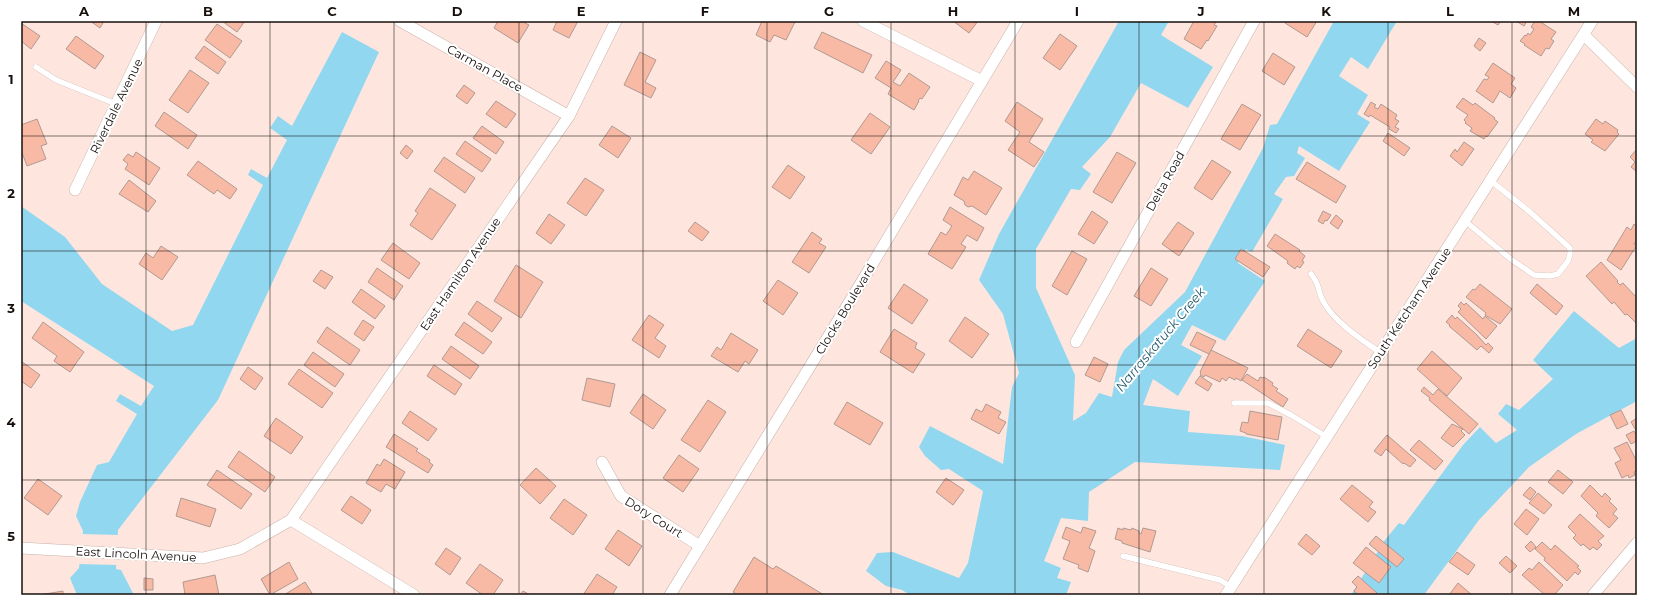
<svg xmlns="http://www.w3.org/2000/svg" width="1658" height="616" font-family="Montserrat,sans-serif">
  <rect width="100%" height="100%" fill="#fee6de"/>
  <!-- water -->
  <g fill="#91d7f0">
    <path d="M1119,21h50l-8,14 52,32 -25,41 -47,-25 -31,54 -28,30 9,7 -11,16 -9,-1 -35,60v39l39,87 -2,46 13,-8 13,-20 13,4 6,-35 6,-12 61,-58 78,-144 7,-23 7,-1 57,-103h63l-29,48 -17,-12 -12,19 29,19 -11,19 13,8 -31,49 -40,-25 -2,7 8,5 -11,18 -8,1 -12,17 9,5 -31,53 -6,-3 -8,14 27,18 -40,60 -33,-16 -11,20 21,11 -24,40 -25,-17 -10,26 47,6 -2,21 54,4 43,9 -5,25 -145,-8 -46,30 -1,29 -27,-3 -17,43 17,7 -4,10 14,4 -5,13h-156l-8,-5 -16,-4 -20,-15 11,-18 16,-1 66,26 9,-15 15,-72 -34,-22 -8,1 -16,-14 -6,-9 11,-21 73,38 9,-77 7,-14 -16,-59 -24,-34 20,-46z"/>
    <path d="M342,32l37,20 -161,348 -100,130 -2,39 5,1 13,25h-57l-7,-17 9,-10 4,-37 -7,-15 4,-14 17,-37 12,-3 28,-48 -21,-13 4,-7 21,12 13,-20 -133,-85v-95l44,31 37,47 70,47 21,-6 70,-140 -15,-10 3,-6 16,9 20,-38 -17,-12 8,-12 14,10z"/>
    <path d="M1574,311l45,37 18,-10v63l-61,33 -47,33 -50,53 -55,75h-73l34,-55 14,-17 5,2 59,-80 17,-18 16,16 21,-13 -19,-16 8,-10 13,6 34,-31 -20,-19z"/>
  </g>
  <!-- pier -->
  <path fill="#fee6de" d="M80,534l40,1 -2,30 -41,-1z"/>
  <!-- building -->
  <g fill="#f8baa4" stroke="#b09a92">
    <path d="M90,21h14l-4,7z"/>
    <path d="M222,21h23l-8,11z"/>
    <path d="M498,21h23l8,4 -11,18 -24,-15z"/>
    <path d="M557,21h21l-9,17 -16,-8z"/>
    <path d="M762,21h31l2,1 -9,18 -12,-5 -4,7 -14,-7z"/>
    <path d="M953,21h25l-9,12z"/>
    <path d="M1194,21h23l-3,4 3,1 -9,15 -1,-1 -6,9 -17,-10z"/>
    <path d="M1286,21h31l-10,16 -22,-14z"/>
    <path d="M1491,21h10l-3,4z"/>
    <path d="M1516,21h11l-3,5z"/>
    <path d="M1535,21h4l17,11 -5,7 3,2 -5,8 -3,-1 -5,8 -17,-11 1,-1 -5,-3 5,-6 1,1 2,-3 2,2 4,-6 -3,-2z"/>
    <path d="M21,23l19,13 -9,13 -10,-8z"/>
    <path d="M217,24l25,17 -12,17 -25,-18z"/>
    <path d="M822,32l50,23 -9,18 -49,-25z"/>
    <path d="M1060,34l17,12 -17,24 -17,-12z"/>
    <path d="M76,36l28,20 -9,13 -29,-20z"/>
    <path d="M1479,38l7,5 -6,8 -6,-5z"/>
    <path d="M204,46l22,16 -8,12 -23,-16z"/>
    <path d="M640,52l16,8 -11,22 11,6 -5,10 -27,-13z"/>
    <path d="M1273,53l22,14 -11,18 -22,-14z"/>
    <path d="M886,61l15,9 -8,12 7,4 9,-13 21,14 -8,12 -2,-1 -2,3h1l-5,9 -26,-16 3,-6 -16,-10z"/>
    <path d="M1493,63l22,15 -4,6 5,4 -6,10 -10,-7 -7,12 -17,-12 8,-12 3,1 2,-3 -4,-2z"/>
    <path d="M190,70l19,13 -21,30 -19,-13z"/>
    <path d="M464,85l11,8 -8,11 -11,-8z"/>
    <path d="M1463,98l10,7 2,-2 20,15 -1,1 4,3 -11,15 -1,-1 -2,3 -14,-8 2,-3 -7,-5 1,-1 -2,-2 4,-5 -12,-8z"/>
    <path d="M496,101l20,13 -10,14 -20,-14z"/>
    <path d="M1017,102l26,17 -14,23 15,10 -10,15 -26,-17 12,-18 -15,-11z"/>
    <path d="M1371,102l5,3 -2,2 4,2 3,-5 16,11 -2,4 4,2 -4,6 4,2 -3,4 -7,-4 1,-2 -20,-12 -1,2 -5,-3z"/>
    <path d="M1242,104l19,11 -21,35 -19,-11z"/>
    <path d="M164,112l33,23 -9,14 -33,-23z"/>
    <path d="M870,113l20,14 -19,27 -20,-14z"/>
    <path d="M37,119l10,25 -6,2 5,13 -19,7 -6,-16v-25z"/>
    <path d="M1596,119l7,5 2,-3 13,9 -1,2 2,2 -14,17 -14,-9 2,-2 -8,-6z"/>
    <path d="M482,126l22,16 -8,12 -23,-16z"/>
    <path d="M612,126l19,12 -13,20 -19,-13z"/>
    <path d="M1388,133l22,15 -6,8 -21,-15z"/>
    <path d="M465,141l26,18 -9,13 -26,-18z"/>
    <path d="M1464,142l10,7 -12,17 -12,-10 5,-7 2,3z"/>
    <path d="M406,145l7,6 -6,8 -7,-6z"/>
    <path d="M1637,149v23l-6,-5 4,-5 -5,-5z"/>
    <path d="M136,152l24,16 -11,17 -24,-16 3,-5 -5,-4 5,-6 5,3z"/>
    <path d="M1117,152l19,11 -24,40 -19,-11z"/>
    <path d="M444,157l31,21 -10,15 -31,-22z"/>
    <path d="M1212,160l19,12 -19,28 -18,-12z"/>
    <path d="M198,161l39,28 -7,10 -13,-9 -3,4 -27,-19z"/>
    <path d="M1307,162l39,24 -10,17 -40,-24z"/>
    <path d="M788,165l17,12 -15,22 -18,-12z"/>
    <path d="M974,171l28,17 -16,27 -14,-9 -4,1 -3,-2 -1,-4 -10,-6 9,-18 5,3z"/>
    <path d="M585,178l19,12 -18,26 -19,-13z"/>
    <path d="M129,180l27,21 -8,11 -29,-18z"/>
    <path d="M430,188l26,17 -24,35 -22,-15 8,-12 -3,-2z"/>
    <path d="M950,207l34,21 -7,13 -10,-6 -6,9 5,3 -14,22 -24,-15 13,-22 5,3 6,-9 -9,-6z"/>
    <path d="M1092,211l16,11 -14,22 -16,-10z"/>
    <path d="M1323,211l8,4 -4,6 -2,-1 -2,4 -5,-3z"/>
    <path d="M549,214l16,11 -14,19 -15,-11z"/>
    <path d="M1336,215l7,6 -5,8 -8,-6z"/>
    <path d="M695,222l14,10 -7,9 -14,-10z"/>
    <path d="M1178,222l16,11 -15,23 -17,-12z"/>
    <path d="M1634,224l3,2v13l-3,5 3,1 -16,25 -14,-10 20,-33 4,3z"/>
    <path d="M812,232l10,7 -3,4 7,4 -17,26 -17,-11z"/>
    <path d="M1275,234l25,16 -1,1 6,5 -3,5 2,1 -4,6 -3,-2 -2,3 -8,-6 1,-2 -21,-15z"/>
    <path d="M393,243l27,20 -11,16 -28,-19z"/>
    <path d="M161,246l17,11 -16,23 -23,-16 7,-11 7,5z"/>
    <path d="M1241,249l29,18 -7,10 -28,-18z"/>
    <path d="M1072,251l15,8 -20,36 -15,-9z"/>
    <path d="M1601,262l17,19 -1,1 3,3 3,-2 14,15v26l-10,-10 -2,1 -11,-13 -2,2 -26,-28z"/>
    <path d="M516,265l27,17 -22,36 -27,-17z"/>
    <path d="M377,268l26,18 -9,14 -26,-18z"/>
    <path d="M1151,268l17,11 -17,27 -17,-10z"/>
    <path d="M321,270l12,7 -8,12 -12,-8z"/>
    <path d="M778,280l20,13 -15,22 -20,-14z"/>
    <path d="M904,284l24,16 -16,24 -24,-16z"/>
    <path d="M1480,284l32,25 -12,15 -15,-9 1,-2 -20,-16 7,-8 2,1z"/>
    <path d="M1537,284l26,22 -7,9 -26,-22z"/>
    <path d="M361,289l24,17 -10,13 -23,-17z"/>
    <path d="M477,301l25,17 -10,14 -24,-18z"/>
    <path d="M1461,302l3,3 2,-2 17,16 2,-3 12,10 -11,13 -28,-27 3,-3 -3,-3z"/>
    <path d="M649,315l15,10 -9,13 11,8 -7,12 -27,-18z"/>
    <path d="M1452,315l3,4 2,-2 20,18 9,10 2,-2 5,5 -4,5 -8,-7 -4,4 -28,-24 1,-1 -4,-3z"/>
    <path d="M965,317l24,17 -17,24 -23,-17z"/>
    <path d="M363,320l11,7 -10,14 -10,-7z"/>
    <path d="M43,322l41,30 -14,20 -16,-11 3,-5 -25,-18z"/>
    <path d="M464,322l28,20 -9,12 -28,-19z"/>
    <path d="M327,327l33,23 -10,15 -33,-23z"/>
    <path d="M894,329l23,14 -2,5 10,6 -12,19 -33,-21z"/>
    <path d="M1308,329l34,22 -11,17 -34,-22z"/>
    <path d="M1197,332l19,9 -7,13 -19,-9z"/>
    <path d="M731,333l27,17 -9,14 -4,-3 -7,11 -27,-16 6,-9 4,3z"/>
    <path d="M451,346l28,20 -9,13 -28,-20z"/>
    <path d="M1211,350l37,18 -7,13 -5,-3 -1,2 -6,-3 -3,4 -4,-3 -2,4 -15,-7 -1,2 -4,-2 1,-2 -1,-1z"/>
    <path d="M1432,351l30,27 -15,18 -30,-27z"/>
    <path d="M313,352l31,22 -9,13 -31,-22z"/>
    <path d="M1094,357l14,7 -8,18 -15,-7z"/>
    <path d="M21,361l19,14 -9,13 -10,-7z"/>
    <path d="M434,365l28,19 -7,11 -28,-19z"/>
    <path d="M248,367l15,11 -8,12 -15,-11z"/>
    <path d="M299,369l34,24 -11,15 -34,-24z"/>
    <path d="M1247,374l11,7 2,-4 3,1 1,-1 9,6 -1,2 6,4 -2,2 12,8 -5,8 -41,-27z"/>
    <path d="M1200,376l12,8 -4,7 -13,-8z"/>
    <path d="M587,378l28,6 -5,23 -28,-7z"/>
    <path d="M1424,387l9,8 5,-6 40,35 -9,10 -40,-34 1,-2 -9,-7z"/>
    <path d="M643,394l23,16 -13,19 -23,-16z"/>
    <path d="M708,400l18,12 -26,40 -19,-12z"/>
    <path d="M847,402l36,21 -13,22 -36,-21z"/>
    <path d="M986,404l15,8 -3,6 8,4 -7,12 -28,-15 5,-10 6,3z"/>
    <path d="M1621,410l7,14 -11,5 -7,-14z"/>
    <path d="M410,411l27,18 -9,12 -26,-18z"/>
    <path d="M1250,411l32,6 -4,23 -32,-6v-1l-6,-2 2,-9 6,1z"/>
    <path d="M276,418l27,19 -12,17 -27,-18z"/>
    <path d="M1637,418v14l-6,-10z"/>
    <path d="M1452,424l11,5 -2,2 4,4 -12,12 -12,-9z"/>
    <path d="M1634,431l3,6v4l-6,3 -5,-9z"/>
    <path d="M394,434l24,15 -2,2 14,9 -1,2 4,3 -5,8 -42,-26z"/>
    <path d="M1387,435l29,25 -6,7 -6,-4 -1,1 -17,-15 -5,7 -7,-5z"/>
    <path d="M1419,440l24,21 -8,9 -25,-20z"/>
    <path d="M1627,442l10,20v9l-3,1 1,3 -6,3 -1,-3 -6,3 -7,-15 6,-3 -7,-12z"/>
    <path d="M239,451l36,26 -10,15 -37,-25z"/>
    <path d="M679,455l20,14 -16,23 -20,-14z"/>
    <path d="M384,459l21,13 -10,17 -9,-5 -5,8 -15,-9 11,-19 3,2z"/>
    <path d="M536,468l20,18 -16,18 -20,-19z"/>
    <path d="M217,470l35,24 -11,15 -34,-24z"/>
    <path d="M1558,470l15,12 -10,12 -15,-12z"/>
    <path d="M946,478l18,12 -11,15 -17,-13z"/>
    <path d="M38,479l24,17 -14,19 -24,-17z"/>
    <path d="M1352,485l21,17 -4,5 7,5 -8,10 -28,-23z"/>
    <path d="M1590,485l12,12 3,-4 6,6 -2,2 8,8 -4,5 5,4 -9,10 -13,-12 2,-3 -17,-17z"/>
    <path d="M1530,487l6,5 -6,8 -7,-5z"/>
    <path d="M1538,493l14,12 -8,9 -15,-11z"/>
    <path d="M351,496l20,14 -9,14 -21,-14z"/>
    <path d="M181,498l35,11 -6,18 -34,-11z"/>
    <path d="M564,499l23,16 -14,20 -23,-17z"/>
    <path d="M1526,509l13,10 -12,16 -13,-11z"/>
    <path d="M1580,514l24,22 -6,5 4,4 -5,5 -4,-3 -3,3 -7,-6 -2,2 -8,-8 3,-3 -8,-8z"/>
    <path d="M1066,527l15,6 2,-6 13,4 -7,17 6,3 -7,21 -10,-4 1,-3 -16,-6 7,-18 -8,-3z"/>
    <path d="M1118,528l5,2v-2l8,2 1,-2 7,3v2l2,1 2,-6 13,3 -6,21 -28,-9v-2l-7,-2z"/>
    <path d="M618,530l24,16 -13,20 -24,-17z"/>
    <path d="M1306,534l14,12 -8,9 -14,-11z"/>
    <path d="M1376,536l28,23 -7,8 -28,-23z"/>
    <path d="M1531,541l5,6 -6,5 -5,-5z"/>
    <path d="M1542,542l9,8 4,-5 24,21 -2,1 4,4 -3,4 -3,-3 -8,9 -23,-21 1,-2 -10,-9z"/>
    <path d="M1366,547l25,20 -12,16 -26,-20z"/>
    <path d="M446,548l15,10 -11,17 -15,-11z"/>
    <path d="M1457,552l18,13 -7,10 -19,-13z"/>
    <path d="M1506,556l11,10 -7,7 -11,-10z"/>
    <path d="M754,557l19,12 3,-3 48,29h-86l-5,-3z"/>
    <path d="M289,562l9,17 -28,16 -9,-16z"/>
    <path d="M1539,562l24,23 -9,10h-9l-23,-20 7,-7 3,2z"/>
    <path d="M480,564l23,16 -10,15h-10l-17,-12z"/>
    <path d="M597,574l20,13 -5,8h-29z"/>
    <path d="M215,575l4,20h-34l-2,-13z"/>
    <path d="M1358,576l19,17 -1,2h-18l-4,-4 3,-4 -5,-5z"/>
    <path d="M144,578l9,1v11h-9z"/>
    <path d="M305,582l8,13h-29z"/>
    <path d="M1458,583l14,12h-23z"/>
    <path d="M63,591v4h-24z"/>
    <path d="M523,591l7,4h-10z"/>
  </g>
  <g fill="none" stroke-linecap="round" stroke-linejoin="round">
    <!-- service casing -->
    <g stroke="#cab3ab" stroke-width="6">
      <g id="service">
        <path d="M36,67l20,13 60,24"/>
        <path d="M1465,221l47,39 22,15 16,1 8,-2 10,-13 2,-7v-6l-40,-36 -39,-31"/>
        <path d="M1311,274c10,12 6,16 12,27 11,21 39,39 58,52"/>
        <path d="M1234,403h34l23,12 36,22"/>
        <path d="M1123,556l97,24 11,7"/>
      </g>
    </g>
    <!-- minor casing -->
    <g stroke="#cab3ab" stroke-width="12">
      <g id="minor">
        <path d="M400,21l169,95"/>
        <path d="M863,21l119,60"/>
        <path d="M1584,35l53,52"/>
        <path d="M75,190l81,-169"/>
        <path d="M1076,342l178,-321"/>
        <path d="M602,462l19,34 79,50"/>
        <path d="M291,520l278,-404 47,-95"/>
        <path d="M21,548l182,10 37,-9 51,-29 123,75"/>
        <path d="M670,595l191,-312 157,-262"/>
        <path d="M1226,595l366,-574"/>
        <path d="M1593,595l44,-52"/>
      </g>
    </g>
    <!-- service -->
    <use href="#service" stroke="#fff" stroke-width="5.5"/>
    <!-- minor -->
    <use href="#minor" stroke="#fff" stroke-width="11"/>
  </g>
  <!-- grid -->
  <path fill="none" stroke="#170f0c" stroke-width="1" stroke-opacity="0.55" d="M146,21v574M270,21v574M394,21v574M519,21v574M643,21v574M767,21v574M891,21v574M1015,21v574M1139,21v574M1264,21v574M1388,21v574M1512,21v574M21,136h1616M21,251h1616M21,365h1616M21,480h1616"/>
  <g text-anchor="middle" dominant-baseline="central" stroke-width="4" stroke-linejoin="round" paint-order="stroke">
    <!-- street labels -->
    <g font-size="12" fill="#170f0c" stroke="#fff">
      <text transform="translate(485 68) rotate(29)">Carman Place</text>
      <text transform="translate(116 106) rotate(-64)">Riverdale Avenue</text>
      <text transform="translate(1165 181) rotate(-61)">Delta Road</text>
      <text transform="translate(460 274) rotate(-56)">East Hamilton Avenue</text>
      <text transform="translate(1409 308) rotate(-57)">South Ketcham Avenue</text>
      <text transform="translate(845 309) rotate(-59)">Clocks Boulevard</text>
      <text transform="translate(654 517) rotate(32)">Dory Court</text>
      <text transform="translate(136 554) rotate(3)">East Lincoln Avenue</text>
    </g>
    <!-- water labels -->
    <g font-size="13" font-style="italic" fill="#235b6d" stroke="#fff">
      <text transform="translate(1160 339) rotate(-50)">Narraskatuck Creek</text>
    </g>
  </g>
  <!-- border -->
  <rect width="1658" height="616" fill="none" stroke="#ffffff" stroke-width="44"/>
  <rect x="22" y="22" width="1614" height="572" fill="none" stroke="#170f0c" stroke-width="1.5"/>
  <g font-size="13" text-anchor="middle" font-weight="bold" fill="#170f0c">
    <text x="84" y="16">A</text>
    <text x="208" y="16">B</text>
    <text x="332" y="16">C</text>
    <text x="457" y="16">D</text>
    <text x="581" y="16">E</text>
    <text x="705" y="16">F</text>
    <text x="829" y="16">G</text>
    <text x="953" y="16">H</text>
    <text x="1077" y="16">I</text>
    <text x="1201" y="16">J</text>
    <text x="1326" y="16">K</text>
    <text x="1450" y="16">L</text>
    <text x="1574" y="16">M</text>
    <text x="11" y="84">1</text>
    <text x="11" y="198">2</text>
    <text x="11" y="313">3</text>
    <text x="11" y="427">4</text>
    <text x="11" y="541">5</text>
  </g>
</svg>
